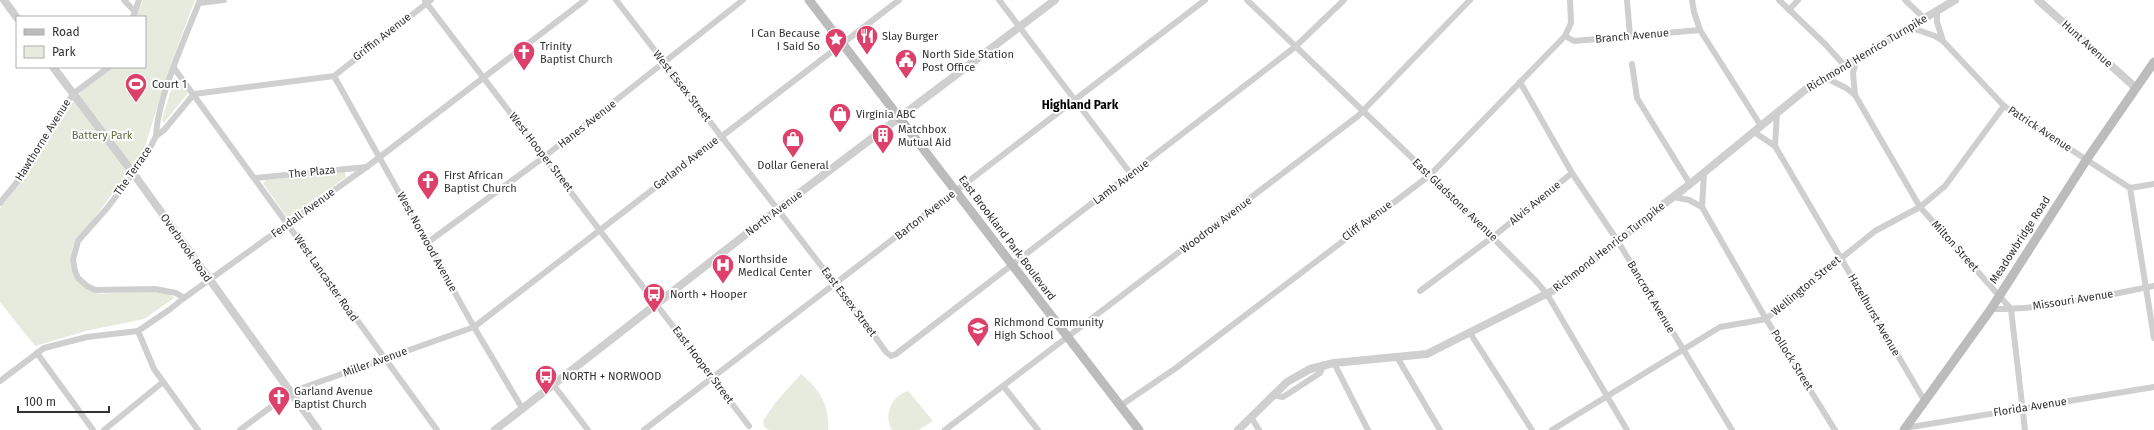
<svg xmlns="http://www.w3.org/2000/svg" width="2154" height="430" font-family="'Fira Sans',sans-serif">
  <rect width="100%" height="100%" fill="#fff"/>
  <!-- green -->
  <g fill="#e7ebde">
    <path d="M143,0h52l-25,67 -27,86 -70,93 -3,17 2,7 23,23c19,3 65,-9 79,5l-30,21 -54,11 -55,16 -35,-44v-94l29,-36 36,-60 17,-21 31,-24h32v-50h-9z"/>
    <path d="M177,78l11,15 -24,30 -2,-3 12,-41z"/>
    <path d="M345,172l1,5 -57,40 -3,-1 -23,-33 3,-3z"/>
    <path d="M801,374c18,15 29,31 27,56h-59l-5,-3 -1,-6 12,-18z"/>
    <path d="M908,391l25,30 -14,9h-27c-9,-14 -1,-34 16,-39z"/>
  </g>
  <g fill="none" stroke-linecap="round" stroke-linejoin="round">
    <!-- minor -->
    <g stroke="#cfcfcf" stroke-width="6">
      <path d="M124,0l11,12"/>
      <path d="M616,0l247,320 23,32 5,4 5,-2 399,-307 49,-47"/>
      <path d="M999,0l132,174"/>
      <path d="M1247,0l183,175 105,105 12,14 80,136"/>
      <path d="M1627,0l3,36"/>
      <path d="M1692,0l2,12 6,18 61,96"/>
      <path d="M1779,0l46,44 20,22"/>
      <path d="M1905,0l19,18"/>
      <path d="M425,1l324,425"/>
      <path d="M199,3l25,-3"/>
      <path d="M1789,10l9,-10"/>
      <path d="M1937,11v11l6,19"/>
      <path d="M133,17l6,-17"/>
      <path d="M1909,27l26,9 8,5 61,65 126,82 24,-4"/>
      <path d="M1565,36l9,5 126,-11"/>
      <path d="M1632,64l5,34 53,86"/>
      <path d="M174,68l263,362"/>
      <path d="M334,76l140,251 48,81"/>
      <path d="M1826,78l20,10 9,7 65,112 91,102 14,121"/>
      <path d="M1520,82l52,91 45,67 115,190"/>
      <path d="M1855,95l-2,-22 3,-13"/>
      <path d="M1754,132l21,14 149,254"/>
      <path d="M156,136c2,-40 29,-97 44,-136"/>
      <path d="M1775,146l2,-33"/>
      <path d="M1704,173l-2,34 64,112 69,111"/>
      <path d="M255,178l112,-11"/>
      <path d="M2130,188l24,150"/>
      <path d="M1674,197l15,3 13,7"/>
      <path d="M0,203l26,-32 47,-77 36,-27"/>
      <path d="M427,243l117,-86 199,-157"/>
      <path d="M1420,291l74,-55 78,-63"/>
      <path d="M184,298l-8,-5 -21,-4 -60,1 -8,-4 -9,-8 -3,-7 -2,-11 5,-19 30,-34 38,-51 10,-20 8,-6 30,-36 140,-18 97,-76"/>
      <path d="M1991,309c53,1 111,-13 163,-23"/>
      <path d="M138,331l16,38 44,61"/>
      <path d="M1470,333l62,97"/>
      <path d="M37,353l56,77"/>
      <path d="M1397,357l43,73"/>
      <path d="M1334,363l34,67"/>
      <path d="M0,381l44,-33 43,-11 51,-6 31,-21 15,-12 184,-132 217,-166"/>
      <path d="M552,383l36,47"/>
      <path d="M1004,387l34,43"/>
      <path d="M1273,395l10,2 37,-24 4,-9"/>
      <path d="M1120,406l56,-38 254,-193 135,-139 6,-13 -1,-23"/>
      <path d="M1251,417l8,13"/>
      <path d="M1905,428l249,-41"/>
      <path d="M104,430l59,-48"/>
      <path d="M240,430l51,-38 183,-65 425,-327"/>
      <path d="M644,430l561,-430"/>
      <path d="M945,430l413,-314 112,-116"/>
      <path d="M1552,430l168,-103 46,-8 109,-88 45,-24 25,-21 59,-80"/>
    </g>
    <!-- tertiary -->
    <g stroke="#cfcfcf" stroke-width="8">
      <path d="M4,0l13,18"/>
      <path d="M2038,0l98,88"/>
      <path d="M53,67l80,106 185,257"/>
      <path d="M495,430l282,-220 278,-210"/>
      <path d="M1238,430l49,-48 23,-13 24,-6 93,-9 133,-67 92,-74 38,-29 115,-94 150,-90"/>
    </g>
    <!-- secondary -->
    <g stroke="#bcbcbc" stroke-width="9">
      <path d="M809,0l330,430"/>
      <path d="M1904,430l87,-121 96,-150 67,-97"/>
    </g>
  </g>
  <!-- icons -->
  <defs>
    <g id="restaurant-pin" transform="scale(1.15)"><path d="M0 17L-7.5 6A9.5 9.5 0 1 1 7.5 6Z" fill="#dd406a" stroke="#fff"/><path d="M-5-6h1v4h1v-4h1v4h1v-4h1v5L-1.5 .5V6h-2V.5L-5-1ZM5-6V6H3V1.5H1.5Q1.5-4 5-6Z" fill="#fff"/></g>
    <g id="sight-pin" transform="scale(1.15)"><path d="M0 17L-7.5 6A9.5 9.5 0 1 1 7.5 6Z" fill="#dd406a" stroke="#fff"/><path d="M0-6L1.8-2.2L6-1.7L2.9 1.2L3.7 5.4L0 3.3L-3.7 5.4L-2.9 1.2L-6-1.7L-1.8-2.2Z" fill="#fff"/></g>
    <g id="church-pin" transform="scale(1.15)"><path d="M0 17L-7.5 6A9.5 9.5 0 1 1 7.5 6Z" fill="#dd406a" stroke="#fff"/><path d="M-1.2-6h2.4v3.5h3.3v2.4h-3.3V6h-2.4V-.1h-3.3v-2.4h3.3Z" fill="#fff"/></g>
    <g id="civic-pin" transform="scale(1.15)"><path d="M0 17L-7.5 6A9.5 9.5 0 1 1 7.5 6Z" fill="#dd406a" stroke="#fff"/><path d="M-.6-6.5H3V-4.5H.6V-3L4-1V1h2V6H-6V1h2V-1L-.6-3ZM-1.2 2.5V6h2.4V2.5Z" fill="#fff"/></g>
    <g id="stadium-pin" transform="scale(1.15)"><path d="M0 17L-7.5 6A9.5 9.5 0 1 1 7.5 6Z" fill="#dd406a" stroke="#fff"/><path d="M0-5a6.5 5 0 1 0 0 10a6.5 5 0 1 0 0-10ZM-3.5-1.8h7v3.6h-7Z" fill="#fff"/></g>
    <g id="shop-pin" transform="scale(1.15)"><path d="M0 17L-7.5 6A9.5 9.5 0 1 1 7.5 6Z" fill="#dd406a" stroke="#fff"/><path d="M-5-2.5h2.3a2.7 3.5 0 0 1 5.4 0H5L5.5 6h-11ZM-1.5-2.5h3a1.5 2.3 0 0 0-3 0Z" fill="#fff"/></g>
    <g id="building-pin" transform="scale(1.15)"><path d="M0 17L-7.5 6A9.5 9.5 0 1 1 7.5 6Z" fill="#dd406a" stroke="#fff"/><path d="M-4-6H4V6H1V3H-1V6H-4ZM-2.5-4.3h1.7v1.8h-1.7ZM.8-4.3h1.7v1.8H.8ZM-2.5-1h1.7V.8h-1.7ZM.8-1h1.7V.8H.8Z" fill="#fff"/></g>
    <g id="hospital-pin" transform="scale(1.15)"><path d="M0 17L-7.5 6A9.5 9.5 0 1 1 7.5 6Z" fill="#dd406a" stroke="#fff"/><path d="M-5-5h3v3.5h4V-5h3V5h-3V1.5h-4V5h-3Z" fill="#fff"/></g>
    <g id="bus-pin" transform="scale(1.15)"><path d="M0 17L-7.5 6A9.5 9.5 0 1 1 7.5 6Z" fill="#dd406a" stroke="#fff"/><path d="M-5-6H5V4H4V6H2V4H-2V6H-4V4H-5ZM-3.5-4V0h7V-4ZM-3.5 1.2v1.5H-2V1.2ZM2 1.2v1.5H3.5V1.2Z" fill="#fff"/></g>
    <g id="school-pin" transform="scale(1.15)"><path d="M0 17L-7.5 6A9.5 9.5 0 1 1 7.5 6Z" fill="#dd406a" stroke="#fff"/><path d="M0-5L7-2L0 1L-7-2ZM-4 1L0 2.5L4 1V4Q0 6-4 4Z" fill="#fff"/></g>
  </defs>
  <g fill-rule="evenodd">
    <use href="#restaurant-pin" x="867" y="36"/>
    <use href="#sight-pin" x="836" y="39"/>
    <use href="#church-pin" x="524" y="52"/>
    <use href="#civic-pin" x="906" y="60"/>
    <use href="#stadium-pin" x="136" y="84"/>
    <use href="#shop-pin" x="840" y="114"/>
    <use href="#building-pin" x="883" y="135"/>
    <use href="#shop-pin" x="793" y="139"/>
    <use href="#church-pin" x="428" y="181"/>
    <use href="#hospital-pin" x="723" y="265"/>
    <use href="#bus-pin" x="654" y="294"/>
    <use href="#school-pin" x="978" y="328"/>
    <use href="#bus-pin" x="546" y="376"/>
    <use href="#church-pin" x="279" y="397"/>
  </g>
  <g text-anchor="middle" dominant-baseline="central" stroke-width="4" stroke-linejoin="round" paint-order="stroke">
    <!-- poi labels -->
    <g font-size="11" fill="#323232" stroke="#fff" text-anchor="start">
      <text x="820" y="33" text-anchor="end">I Can Because<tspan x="820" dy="13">I Said So</tspan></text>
      <text x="882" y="36">Slay Burger</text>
      <text x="540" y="46">Trinity<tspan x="540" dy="13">Baptist Church</tspan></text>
      <text x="922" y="54">North Side Station<tspan x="922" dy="13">Post Office</tspan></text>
      <text x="152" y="84">Court 1</text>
      <text x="856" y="114">Virginia ABC</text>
      <text x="898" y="129">Matchbox<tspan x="898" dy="13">Mutual Aid</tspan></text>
      <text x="793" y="165" text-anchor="middle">Dollar General</text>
      <text x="444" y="175">First African<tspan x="444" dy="13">Baptist Church</tspan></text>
      <text x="738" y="259">Northside<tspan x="738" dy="13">Medical Center</tspan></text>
      <text x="670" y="294">North + Hooper</text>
      <text x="994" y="322">Richmond Community<tspan x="994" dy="13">High School</tspan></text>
      <text x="562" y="376">NORTH + NORWOOD</text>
      <text x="294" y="391">Garland Avenue<tspan x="294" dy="13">Baptist Church</tspan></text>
    </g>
    <!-- street labels -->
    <g font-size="11" fill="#323232" stroke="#fff">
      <text transform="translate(1632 36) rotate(-5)">Branch Avenue</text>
      <text transform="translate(382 37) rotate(-38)">Griffin Avenue</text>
      <text transform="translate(2087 44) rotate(42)">Hunt Avenue</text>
      <text transform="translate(1867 53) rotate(-31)">Richmond Henrico Turnpike</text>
      <text transform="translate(682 86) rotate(52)">West Essex Street</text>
      <text transform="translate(587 124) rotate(-38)">Hanes Avenue</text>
      <text transform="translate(2040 129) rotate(33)">Patrick Avenue</text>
      <text transform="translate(43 140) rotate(-58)">Hawthorne Avenue</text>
      <text transform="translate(541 152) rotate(52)">West Hooper Street</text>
      <text transform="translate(686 163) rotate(-38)">Garland Avenue</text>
      <text transform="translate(133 171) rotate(-55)">The Terrace</text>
      <text transform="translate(312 172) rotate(-6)">The Plaza</text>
      <text transform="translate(1121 182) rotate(-37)">Lamb Avenue</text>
      <text transform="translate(1455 200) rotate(44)">East Gladstone Avenue</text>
      <text transform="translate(1535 203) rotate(-39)">Alvis Avenue</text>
      <text transform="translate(303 213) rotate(-36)">Fendall Avenue</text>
      <text transform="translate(774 213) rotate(-37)">North Avenue</text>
      <text transform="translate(925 215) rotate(-38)">Barton Avenue</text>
      <text transform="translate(1367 221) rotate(-37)">Cliff Avenue</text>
      <text transform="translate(1216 225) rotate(-37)">Woodrow Avenue</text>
      <text transform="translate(1007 238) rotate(53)">East Brookland Park Boulevard</text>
      <text transform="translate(2020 240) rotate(-57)">Meadowbridge Road</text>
      <text transform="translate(427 242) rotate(61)">West Norwood Avenue</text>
      <text transform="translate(1955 246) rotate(48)">Milton Street</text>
      <text transform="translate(1609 247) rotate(-38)">Richmond Henrico Turnpike</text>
      <text transform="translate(186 248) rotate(55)">Overbrook Road</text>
      <text transform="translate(326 278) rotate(55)">West Lancaster Road</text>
      <text transform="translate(1806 286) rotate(-40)">Wellington Street</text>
      <text transform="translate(1651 297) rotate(59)">Bancroft Avenue</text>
      <text transform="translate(2073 300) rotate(-9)">Missouri Avenue</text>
      <text transform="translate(849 302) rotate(53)">East Essex Street</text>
      <text transform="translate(1874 315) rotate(60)">Hazelhurst Avenue</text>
      <text transform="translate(1792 360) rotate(58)">Pollock Street</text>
      <text transform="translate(375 362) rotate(-20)">Miller Avenue</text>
      <text transform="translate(703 365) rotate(53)">East Hooper Street</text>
      <text transform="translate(2030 407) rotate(-9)">Florida Avenue</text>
    </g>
    <!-- park labels -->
    <g font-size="11" fill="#5e6c41" stroke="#fff">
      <text x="102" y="135">Battery Park</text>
    </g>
    <!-- neighbourhood labels -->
    <g font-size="12" font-weight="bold" fill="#000" stroke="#fff">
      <text x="1080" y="105">Highland Park</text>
    </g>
  </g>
  <!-- legend -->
  <rect x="16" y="16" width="130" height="52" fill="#ffffff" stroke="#adadad"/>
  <rect x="24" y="29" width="20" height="6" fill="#bcbcbc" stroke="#adadad"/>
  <text x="52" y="36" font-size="12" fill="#323232">Road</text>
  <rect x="24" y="46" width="20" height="12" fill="#e7ebde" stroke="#adadad"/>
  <text x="52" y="56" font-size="12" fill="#323232">Park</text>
  <!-- scale -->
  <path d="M18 406v6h91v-6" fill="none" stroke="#323232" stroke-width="2"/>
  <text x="24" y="406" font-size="12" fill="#323232" stroke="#ffffff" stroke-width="3" paint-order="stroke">100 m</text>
</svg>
